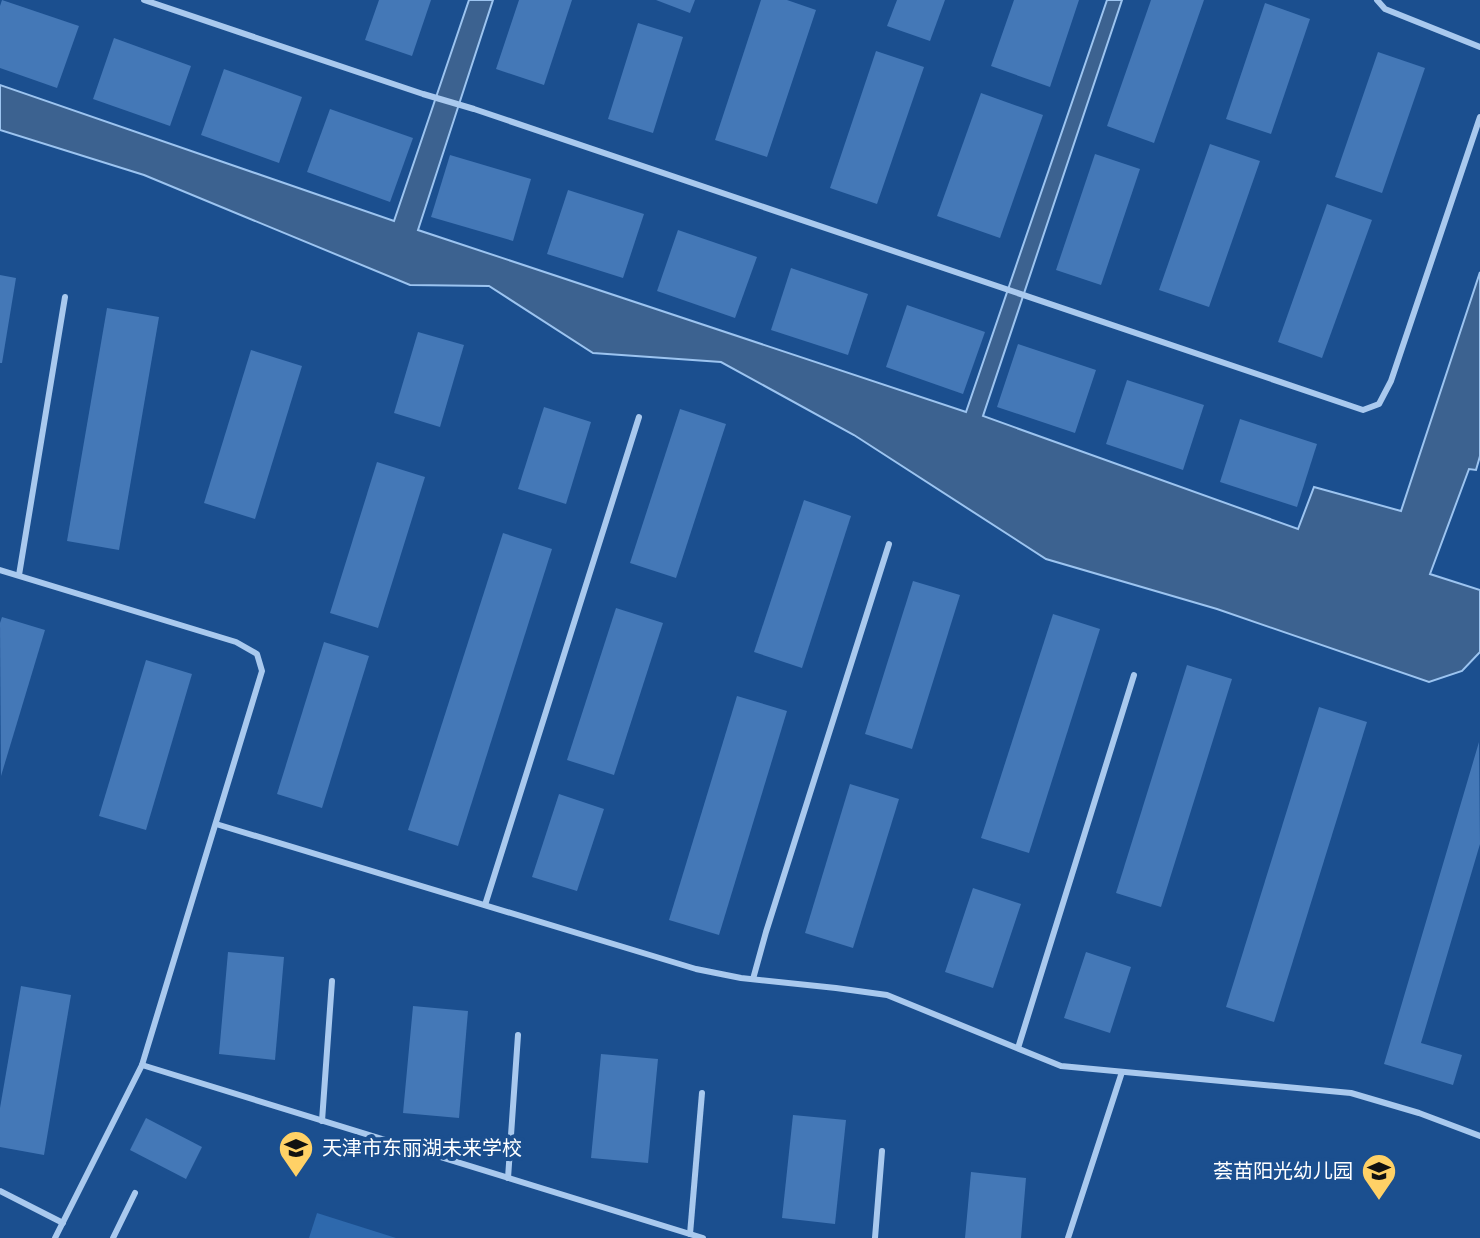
<svg xmlns="http://www.w3.org/2000/svg" width="1480" height="1238" font-family="'Public Sans','Noto Sans SC',sans-serif">
  <rect width="100%" height="100%" fill="#1b4f8f"/>
  <!-- green -->
  <path fill="#2e69ad" d="M317,1213l79,25h-87z"/>
  <!-- water -->
  <path fill="#3c6290" stroke="#9cc4f0" stroke-width="2" d="M469,0h24l-75,230 548,182 141,-412h15l-139,416 315,113 16,-42 87,24 79,-239v184l-4,14 -7,-1 -39,105 50,16v62l-18,19 -33,11 -212,-73 -171,-50 -192,-124 -133,-73 -128,-9 -104,-67 -79,-1 -266,-110 -144,-45v-45l394,136z"/>
  <!-- building -->
  <g fill="#4478b7">
    <path d="M2,0l77,26 -22,62 -57,-20v-62z"/>
    <path d="M379,0h52l-19,56 -47,-16z"/>
    <path d="M519,0h53l-28,85 -48,-16z"/>
    <path d="M656,0h39l-5,13z"/>
    <path d="M761,0h26l29,10 -49,147 -52,-17z"/>
    <path d="M897,0h48l-15,41 -43,-15z"/>
    <path d="M1014,0h65l-29,87 -59,-21z"/>
    <path d="M1151,0h53l-50,143 -47,-17z"/>
    <path d="M1265,3l45,16 -39,115 -45,-15z"/>
    <path d="M638,23l45,14 -30,96 -45,-14z"/>
    <path d="M114,38l77,28 -21,60 -77,-27z"/>
    <path d="M876,51l48,16 -47,137 -47,-16z"/>
    <path d="M1378,52l47,16 -43,125 -47,-16z"/>
    <path d="M224,69l78,28 -23,66 -78,-28z"/>
    <path d="M981,93l62,22 -43,123 -63,-22z"/>
    <path d="M330,109l83,29 -23,64 -83,-30z"/>
    <path d="M1210,144l50,17 -51,146 -50,-17z"/>
    <path d="M1095,154l45,15 -39,116 -45,-15z"/>
    <path d="M450,155l81,24 -18,62 -82,-24z"/>
    <path d="M568,190l76,24 -21,64 -76,-24z"/>
    <path d="M1327,204l45,16 -50,138 -44,-16z"/>
    <path d="M678,230l79,27 -22,61 -78,-27z"/>
    <path d="M791,268l77,26 -20,61 -77,-25z"/>
    <path d="M0,275l16,3 -14,85h-2z"/>
    <path d="M907,305l78,27 -22,62 -77,-27z"/>
    <path d="M107,308l52,9 -40,233 -52,-9z"/>
    <path d="M418,332l46,13 -24,82 -46,-14z"/>
    <path d="M1018,344l78,26 -21,63 -78,-26z"/>
    <path d="M251,350l51,16 -47,153 -51,-16z"/>
    <path d="M1127,380l77,25 -21,65 -77,-26z"/>
    <path d="M544,407l47,15 -25,82 -48,-15z"/>
    <path d="M680,409l46,15 -50,154 -46,-15z"/>
    <path d="M1240,419l77,25 -20,63 -77,-25z"/>
    <path d="M377,462l48,15 -47,151 -48,-15z"/>
    <path d="M804,500l47,16 -49,152 -48,-16z"/>
    <path d="M503,533l49,16 -94,297 -50,-16z"/>
    <path d="M913,581l47,14 -48,154 -47,-15z"/>
    <path d="M616,608l47,15 -49,152 -47,-15z"/>
    <path d="M1053,614l47,15 -71,224 -48,-15z"/>
    <path d="M2,617l43,13 -44,146 -1,-153z"/>
    <path d="M324,642l45,14 -47,152 -45,-14z"/>
    <path d="M146,660l46,14 -46,156 -47,-14z"/>
    <path d="M1187,665l45,14 -71,228 -45,-14z"/>
    <path d="M737,696l50,15 -68,224 -50,-15z"/>
    <path d="M1319,707l48,15 -93,300 -48,-15z"/>
    <path d="M1479,742l1,102 -59,199 41,12 -9,30 -69,-21z"/>
    <path d="M850,784l49,15 -46,149 -48,-15z"/>
    <path d="M559,794l45,15 -27,82 -45,-14z"/>
    <path d="M973,888l48,16 -28,84 -48,-16z"/>
    <path d="M228,952l56,5 -9,103 -56,-6z"/>
    <path d="M1086,952l45,15 -21,66 -46,-15z"/>
    <path d="M21,986l50,9 -27,160 -44,-8v-39z"/>
    <path d="M413,1006l55,5 -9,107 -56,-5z"/>
    <path d="M601,1054l57,5 -10,104 -57,-5z"/>
    <path d="M793,1115l53,5 -11,104 -53,-6z"/>
    <path d="M146,1118l56,29 -16,32 -56,-29z"/>
    <path d="M971,1172l55,6 -5,60h-56z"/>
  </g>
  <g fill="none" stroke-linecap="round" stroke-linejoin="round">
    <!-- lane -->
    <g stroke="#a9c9ee" stroke-width="6">
      <path d="M144,0l279,94 51,15 889,301 16,-6 12,-23 89,-264"/>
      <path d="M1377,0l8,9 95,38"/>
      <path d="M0,570l236,72 21,12 5,17 -120,394 -87,173"/>
      <path d="M19,575l46,-278"/>
      <path d="M216,824l480,145 45,9 95,10 51,7 174,71 290,27 68,20 61,23"/>
      <path d="M485,905l154,-488"/>
      <path d="M753,979l13,-47 123,-388"/>
      <path d="M1018,1048l116,-373"/>
      <path d="M142,1065l561,173"/>
      <path d="M322,1121l10,-140"/>
      <path d="M508,1178l10,-143"/>
      <path d="M0,1191l63,32"/>
      <path d="M690,1234l12,-141"/>
      <path d="M113,1238l22,-45"/>
      <path d="M875,1238l7,-87"/>
      <path d="M1068,1238l54,-166"/>
    </g>
  </g>
  <!-- icons -->
  <defs>
    <g id="school-pin" transform="scale(1.8)"><path d="M0 17L-7.5 6A9.5 9.5 0 1 1 7.5 6Z" fill="#ffd166" stroke="#1b4f8f"/><path d="M0-5L7-2L0 1L-7-2ZM-4 1L0 2.5L4 1V4Q0 6-4 4Z" fill="#111"/></g>
  </defs>
  <g fill-rule="evenodd">
    <use href="#school-pin" x="296" y="1148"/>
    <use href="#school-pin" x="1379" y="1171"/>
  </g>
  <g text-anchor="middle" dominant-baseline="central" stroke-width="8" stroke-linejoin="round" paint-order="stroke">
    <!-- poi labels -->
    <g font-size="20" fill="#fff" stroke="#1b4f8f" text-anchor="start">
      <text x="322" y="1148">天津市东丽湖未来学校</text>
      <text x="1353" y="1171" text-anchor="end">荟苗阳光幼儿园</text>
    </g>
  </g>
</svg>
